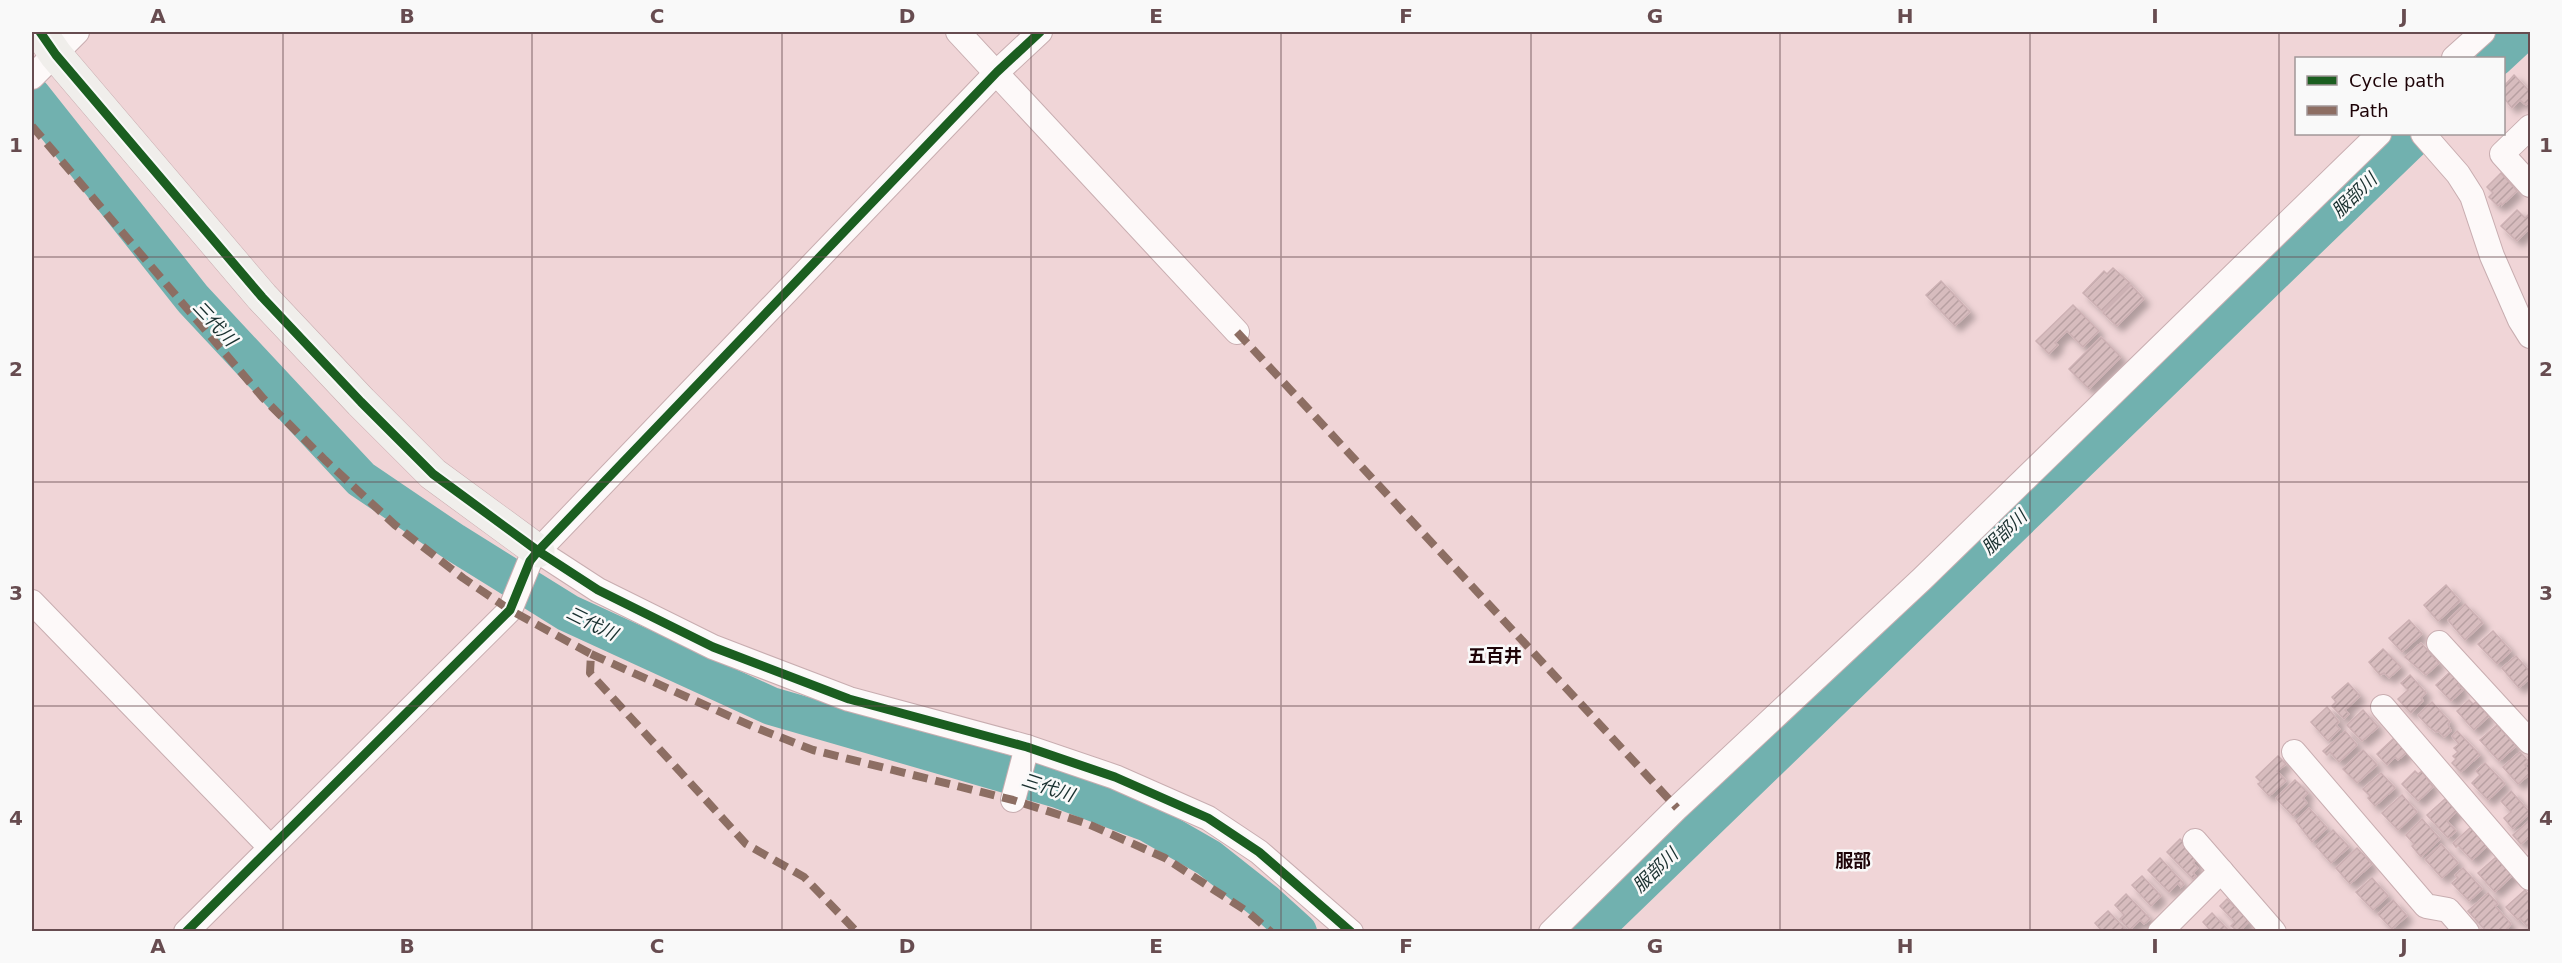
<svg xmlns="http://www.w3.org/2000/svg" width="2562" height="963" font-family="'DejaVu Sans','Noto Sans JP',sans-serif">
  <defs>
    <pattern id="building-hatch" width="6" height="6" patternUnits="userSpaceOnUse" patternTransform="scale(1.5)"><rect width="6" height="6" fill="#d7bcbe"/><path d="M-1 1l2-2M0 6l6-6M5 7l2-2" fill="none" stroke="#b8a0a2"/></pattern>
    <filter id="shadow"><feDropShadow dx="5.5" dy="5.5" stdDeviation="3" flood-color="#0004"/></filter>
  </defs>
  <rect width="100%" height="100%" fill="#f0d5d7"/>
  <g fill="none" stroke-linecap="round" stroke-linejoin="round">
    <!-- river -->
    <g stroke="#71b1af" stroke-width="38">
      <path d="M2495,58l28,-26"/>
      <path d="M32,96l161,203 168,180 93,63 114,71 203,93 287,83 90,34 61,35 57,45 32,29"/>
      <path d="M1591,932l826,-798"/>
    </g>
  </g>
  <!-- building -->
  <g fill="url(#building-hatch)" stroke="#ccb0b3" stroke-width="1.5" filter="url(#shadow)">
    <path d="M2514,75l16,17v9l-4,4 -6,-5 -8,8 -8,-10v-12z"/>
    <path d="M2501,173l16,18 -15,14 -1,-2 -3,3 -9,-9 4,-4 -6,-6z"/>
    <path d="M2517,210l8,8 5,-5v15l-13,13 -16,-15z"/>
    <path d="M2113,268l17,15 -28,28 -19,-18 21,-22 3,3z"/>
    <path d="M1941,281l29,31 -15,14 -29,-31z"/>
    <path d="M2131,285l13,14 -27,27 -14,-13z"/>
    <path d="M2073,305l26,26 -16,16 -16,-16 -12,12 3,2 -9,9 -13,-13z"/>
    <path d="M2101,337l20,20 -32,32 -20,-20z"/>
    <path d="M2446,585l14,16 -22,20 -14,-16z"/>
    <path d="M2465,604l18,19 -18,17 -17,-20z"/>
    <path d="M2409,620l13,14 -20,18 -13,-14z"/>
    <path d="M2493,631l18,20 -14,13 -19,-20z"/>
    <path d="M2421,643l18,20 -13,12 -21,-18z"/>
    <path d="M2383,649l18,18 -12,11 -5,-5 -4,2 -11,-13z"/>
    <path d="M2516,656l14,16v6l-11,10 -17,-20z"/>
    <path d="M2451,671l10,12 -3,3 5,4 -12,11 -15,-16z"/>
    <path d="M2410,675l16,18 -5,5 2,3 -12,12 -13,-14 10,-9 -7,-7z"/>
    <path d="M2348,683l12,13 -15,14 4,4 -5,5 -12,-13 4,-4 -4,-5z"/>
    <path d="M2469,700l4,4 3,-2 13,14 -15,14 -17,-19z"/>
    <path d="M2432,702l18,20 -2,2 3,7 -7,6 -6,-6 -2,1 -8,-6 -10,-11z"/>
    <path d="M2327,707l12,15 -3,3 4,4 -12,12 -17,-19z"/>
    <path d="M2363,710l15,17 -16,14 -15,-16z"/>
    <path d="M2497,725l19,21 -17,15 -19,-21z"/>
    <path d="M2345,731l12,14 -18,17 -9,-10 -3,3 -4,-4z"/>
    <path d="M2457,731l23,24 -19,17 -9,-9 4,-4 -3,-3 5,-4 -4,-4 5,-4 -7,-8z"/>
    <path d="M2394,738l13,14 -9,8 -3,-3 -8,8 -10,-11z"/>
    <path d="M2363,750l14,15 -20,18 -14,-14z"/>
    <path d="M2520,752l9,10 -4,3 5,9 -12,10 -15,-17z"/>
    <path d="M2278,756l8,8 -9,7 9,10 -17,15 -11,-12 3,-2 -5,-5z"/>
    <path d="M2485,763l20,21 -17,16 -16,-17 8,-8 -4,-4z"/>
    <path d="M2415,771l3,3 4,-3 11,16 -15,14 -16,-17z"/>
    <path d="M2381,773l14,15 -20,18 -7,-8 2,-2 -7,-7z"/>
    <path d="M2295,780l13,13 -5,5 4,5 -14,13 -17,-18z"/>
    <path d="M2511,791l19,22 -17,16 -9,-11 7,-6 -10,-11z"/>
    <path d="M2402,795l15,17 -19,18 -16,-17z"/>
    <path d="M2445,799l12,12 -10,10 9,10 -8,7 -21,-23z"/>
    <path d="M2309,808l18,20 -15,14 -16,-21z"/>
    <path d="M2422,819l18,20 -19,18 -9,-11 2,-2 -8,-9z"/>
    <path d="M2530,820v21l-2,-3 -7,6 -8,-9z"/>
    <path d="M2471,827l17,18 -16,15 -14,-15 -2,2 -3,-4z"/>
    <path d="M2333,830l16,17 -18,16 -15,-17z"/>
    <path d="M2180,839l18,19 -5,5 5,5 -5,5 3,3 -3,3 -26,-27z"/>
    <path d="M2441,844l17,19 -16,15 -17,-19z"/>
    <path d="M2357,848l15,16 -22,20 -14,-16z"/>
    <path d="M2160,858l24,26 -3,3 -3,-4 -9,9 -21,-22z"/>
    <path d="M2495,858l19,16 -19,18 -17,-19z"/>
    <path d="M2463,868l19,21 -13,12 -17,-18 6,-5 -3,-3z"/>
    <path d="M2142,876l19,20 -10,10 -19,-21z"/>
    <path d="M2372,878l16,18 -15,14 -17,-18z"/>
    <path d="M2525,890l5,6v26l-3,4 -7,-8 -2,2 -12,-13z"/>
    <path d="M2488,893l10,11 -3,2 16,18 -7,8h-17l-19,-21z"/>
    <path d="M2126,894l24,25 -6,5 -4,-4 -10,10 -10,-11 4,-4 -9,-10z"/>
    <path d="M2227,899l22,22 -10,11 -8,-6 4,-4 -15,-16z"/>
    <path d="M2393,900l14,16 -15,13 -14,-15z"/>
    <path d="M2108,911l20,21h-25l-8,-9z"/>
    <path d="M2212,913l18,19h-18l-9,-10z"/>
  </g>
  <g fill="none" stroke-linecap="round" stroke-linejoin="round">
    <!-- street casing -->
    <g stroke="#c8adb0" stroke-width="26">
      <g id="street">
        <path d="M958,32l279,300"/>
        <path d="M2454,58l29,-26"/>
        <path d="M32,77l45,-45"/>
        <path d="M2530,127l-28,27 28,31"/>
        <path d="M2423,134l35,40 14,22 20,60 28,64 10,16"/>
        <path d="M538,551l60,39 115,57 136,52 178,48 88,30 93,41 51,34 92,80"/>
        <path d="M32,602l238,245"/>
        <path d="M2439,643l91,99"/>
        <path d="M2383,707l147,171"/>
        <path d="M2294,752l132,154 22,4 19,22"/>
        <path d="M1013,800l14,-53"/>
        <path d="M2195,841l79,91"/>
        <path d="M186,932l324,-322 20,-49 8,-10 459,-479 43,-40"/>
        <path d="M1551,932l126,-124 245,-229 457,-445"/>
        <path d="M2160,932l61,-61"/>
      </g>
    </g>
    <!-- secondary casing -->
    <g stroke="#c8adb0" stroke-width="34">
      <path id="secondary" d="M40,32l16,23 206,242 99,105 72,72 105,77"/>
    </g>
    <!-- street -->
    <use href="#street" stroke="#fdf9f9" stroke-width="24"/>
    <!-- secondary -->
    <use href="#secondary" stroke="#f0eeeb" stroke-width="33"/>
    <!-- quiet -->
    <g stroke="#8d6e63" stroke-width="8" stroke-dasharray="15 8" stroke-linecap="butt">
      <path d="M32,126l231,272 62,62 70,65 68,53 47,32 81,44 -1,19 156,171 58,33 53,55"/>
      <path d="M1237,332l440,476"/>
      <path d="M591,654l163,73 59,23 200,50 75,24 77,34 83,54 23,20"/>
    </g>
    <!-- cycleway casing -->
    <g stroke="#f9f9f9" stroke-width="13">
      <g id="cycleway">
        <path d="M40,32l16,23 206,242 99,105 72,72 105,77 60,39 115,57 136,52 178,48 88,30 93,41 51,34 92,80"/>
        <path d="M186,932l324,-322 20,-49 8,-10 459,-479 43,-40"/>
      </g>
    </g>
    <!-- cycleway -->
    <use href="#cycleway" stroke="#1b5e20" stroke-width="9"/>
  </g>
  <!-- grid -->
  <path fill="none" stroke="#674c50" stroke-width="1.5" stroke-opacity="0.55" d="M283,32v900M532,32v900M782,32v900M1031,32v900M1281,32v900M1531,32v900M1780,32v900M2030,32v900M2279,32v900M32,257h2498M32,482h2498M32,706h2498"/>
  <g text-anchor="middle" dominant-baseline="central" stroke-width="5" stroke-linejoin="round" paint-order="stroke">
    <!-- water labels -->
    <g font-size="18" font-style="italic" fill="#182f2e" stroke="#f9f9f9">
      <text transform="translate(2354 195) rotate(-44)">服部川</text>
      <text transform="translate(215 323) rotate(47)">三代川</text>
      <text transform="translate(2004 532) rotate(-44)">服部川</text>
      <text transform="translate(592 623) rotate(26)">三代川</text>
      <text transform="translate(1048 787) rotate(18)">三代川</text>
      <text transform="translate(1655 870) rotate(-44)">服部川</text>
    </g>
    <!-- neighbourhood labels -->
    <g font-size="18" font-weight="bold" fill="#1d0307" stroke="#f9f9f9">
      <text x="1495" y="655">五百井</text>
      <text x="1853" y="860">服部</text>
    </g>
  </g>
  <!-- border -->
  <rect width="2562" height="963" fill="none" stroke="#f9f9f9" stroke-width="66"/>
  <!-- legend -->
  <rect x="2295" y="57" width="210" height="78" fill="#f9f9f9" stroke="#a19798" stroke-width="1.5"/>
  <rect x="2307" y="76" width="30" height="9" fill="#1b5e20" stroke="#a19798" stroke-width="1.5"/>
  <text x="2349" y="87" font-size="18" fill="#1d0307">Cycle path</text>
  <rect x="2307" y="106" width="30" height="9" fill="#8d6e63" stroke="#a19798" stroke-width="1.5"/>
  <text x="2349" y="117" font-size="18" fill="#1d0307">Path</text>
  <rect x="33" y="33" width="2496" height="897" fill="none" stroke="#674c50" stroke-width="2"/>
  <g font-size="20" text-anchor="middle" font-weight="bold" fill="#674c50">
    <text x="158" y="23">A</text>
    <text x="407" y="23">B</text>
    <text x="657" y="23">C</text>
    <text x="907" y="23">D</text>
    <text x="1156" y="23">E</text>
    <text x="1406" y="23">F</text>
    <text x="1655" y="23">G</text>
    <text x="1905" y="23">H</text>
    <text x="2155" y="23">I</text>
    <text x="2404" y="23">J</text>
    <text x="16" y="152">1</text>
    <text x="2546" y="152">1</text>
    <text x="16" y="376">2</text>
    <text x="2546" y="376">2</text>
    <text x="16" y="600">3</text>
    <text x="2546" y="600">3</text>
    <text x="16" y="825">4</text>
    <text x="2546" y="825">4</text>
    <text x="158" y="953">A</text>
    <text x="407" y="953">B</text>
    <text x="657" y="953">C</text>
    <text x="907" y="953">D</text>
    <text x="1156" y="953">E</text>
    <text x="1406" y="953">F</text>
    <text x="1655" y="953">G</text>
    <text x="1905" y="953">H</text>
    <text x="2155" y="953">I</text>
    <text x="2404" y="953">J</text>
  </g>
</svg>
